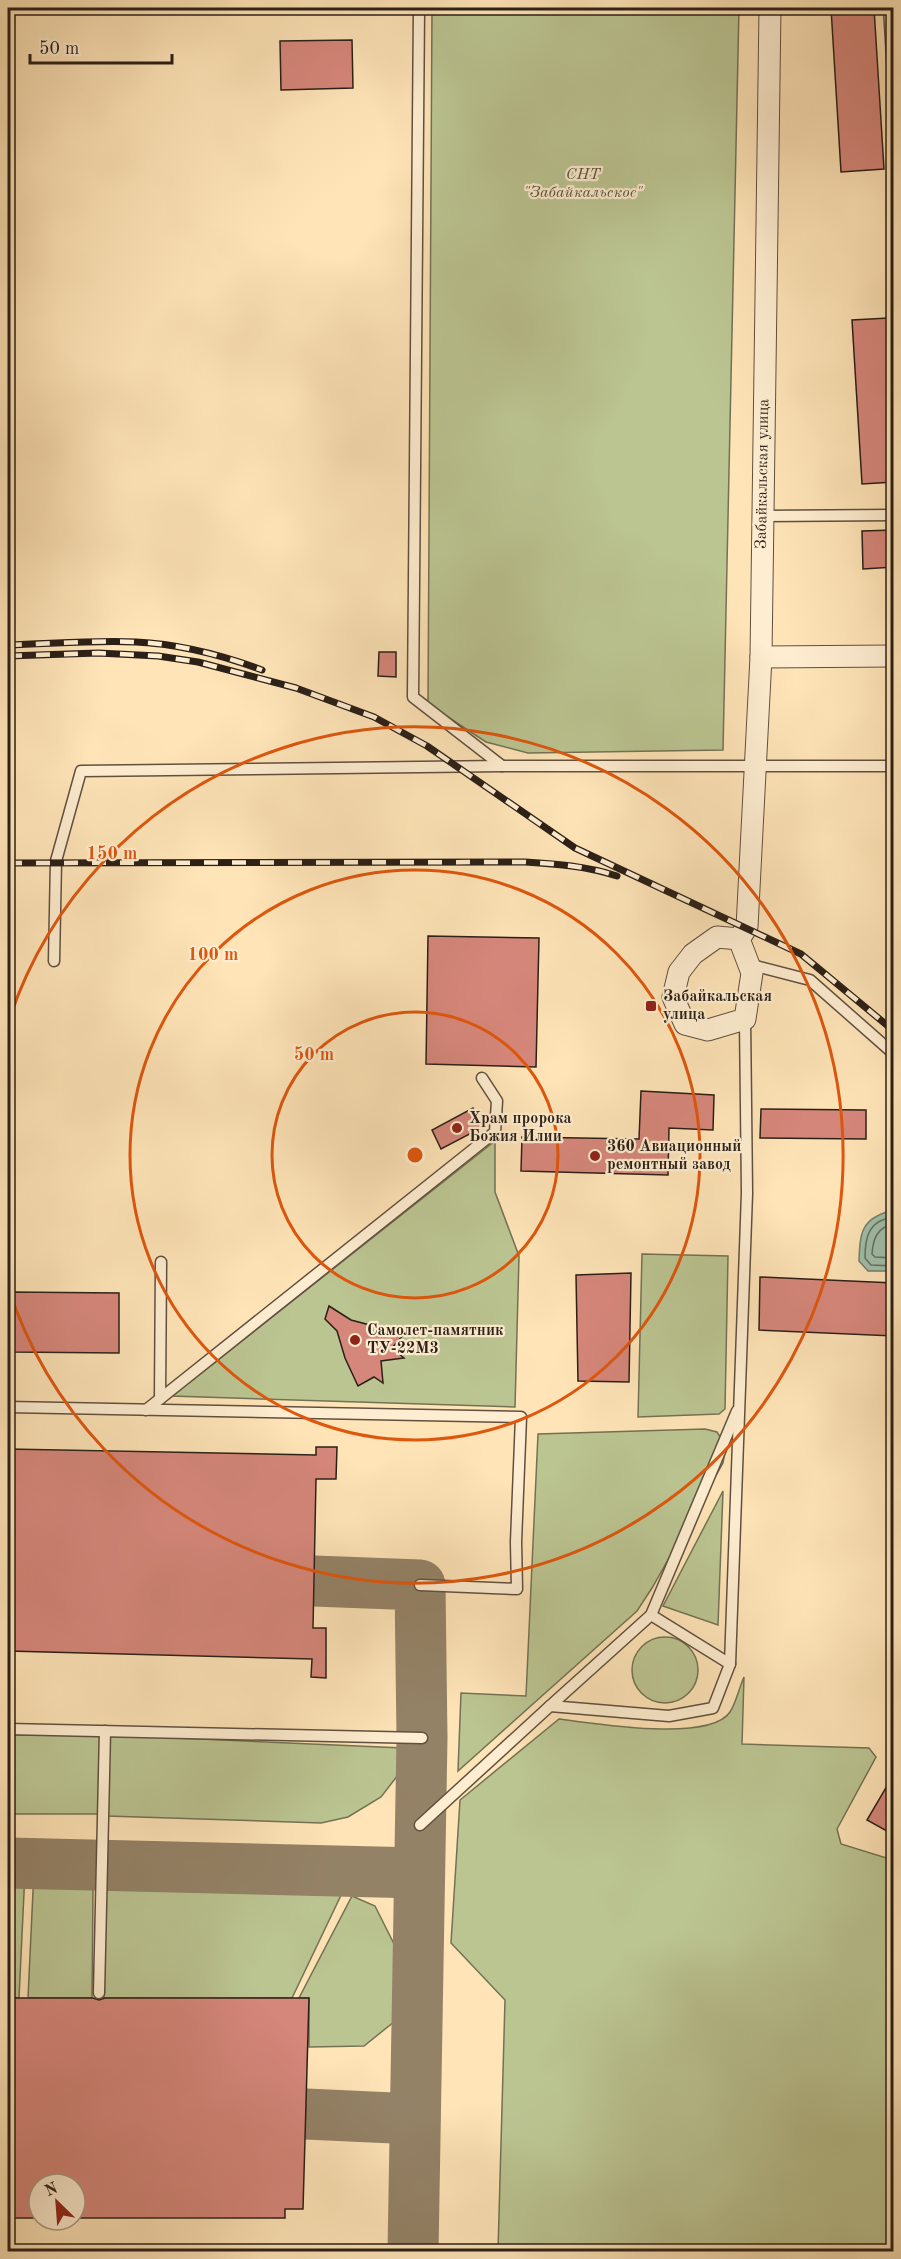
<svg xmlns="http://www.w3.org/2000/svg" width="901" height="2259" font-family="'Old Standard TT',serif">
  <rect width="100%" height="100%" fill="#fee4b7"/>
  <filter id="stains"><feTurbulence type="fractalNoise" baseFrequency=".00333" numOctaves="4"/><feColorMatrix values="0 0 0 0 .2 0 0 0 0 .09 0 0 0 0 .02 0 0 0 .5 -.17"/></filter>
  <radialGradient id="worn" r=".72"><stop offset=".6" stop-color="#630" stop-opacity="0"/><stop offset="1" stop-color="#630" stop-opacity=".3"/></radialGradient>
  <!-- green -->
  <g fill="#bbc592" stroke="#737254" stroke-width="1.5">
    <path d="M432,8h307l-16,742 -195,3 -42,-11 -58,-38z"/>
    <path d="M495,1141v51l24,64 -4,151 -343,-11z"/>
    <path d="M642,1254l86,2 -3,153 -6,5 -81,3z"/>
    <path d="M705,1429l12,3 9,14 -3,17 -71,125 -15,23 -179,160 3,-78 65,3 12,-262z"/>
    <path d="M723,1491l-5,134 -55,-19z"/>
    <circle cx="665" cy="1670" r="33"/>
    <path d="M744,1677l-2,67 127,4 7,9 -39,72 4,15 52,16v391h-395l7,-251 -54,-57 9,-143 99,-81c34,4 150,24 171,-7 6,-9 9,-24 14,-35z"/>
    <path d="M8,1735h93l-3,79h-90z"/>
    <path d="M110,1735l293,13 -5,27 -17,22 -33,20 -27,6 -214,-7z"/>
    <path d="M34,1870l52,3v9l7,7 -1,109h-64z"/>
    <path d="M8,1871l17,1 -6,126h-11z"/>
    <path d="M115,1874l211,8 17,9 -51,107h-189v-107l10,-7z"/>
    <path d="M352,1896l23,10 24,48 -4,67 -31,25 -55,1v-49h-10z"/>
  </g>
  <!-- water -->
  <path fill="#a0bfaa" stroke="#717f6f" stroke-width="1.5" d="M890,1211h3v60h-25l-9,-10c1,-28 2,-42 31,-50z"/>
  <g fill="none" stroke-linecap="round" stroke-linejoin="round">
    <!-- shore -->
    <g stroke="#666f60" stroke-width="1.5">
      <path d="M894,1217c-25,3 -29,19 -29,41l6,7 23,1"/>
      <path d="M894,1224c-17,3 -21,15 -22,30l3,3 19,1"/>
    </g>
    <!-- taxiway -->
    <g stroke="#948267" stroke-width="51">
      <path d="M314,1581l106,4 2,153 -9,514"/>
      <path d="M8,1863l411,10"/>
      <path d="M306,2114l109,5"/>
    </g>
  </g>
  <!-- building -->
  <g fill="#d6877b" stroke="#2b1f17" stroke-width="1.5">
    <path d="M831,8h43l10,161 -43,3z"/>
    <path d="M352,40l1,48 -72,2 -1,-49z"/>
    <path d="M888,318l6,86v78l-32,2 -10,-164z"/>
    <path d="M894,530v37l-31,2 -1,-38z"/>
    <path d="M379,652h17v25l-18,-1z"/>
    <path d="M428,936l111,2 -3,129 -110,-3z"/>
    <path d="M641,1091l73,4 -1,35 -44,-2 -1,47 -147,-4 1,-34 117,2z"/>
    <path d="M473,1108l10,19 -42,22 -9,-19z"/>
    <path d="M761,1109l105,1v29l-106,-1z"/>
    <path d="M631,1273l-2,109 -51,-1 -2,-106z"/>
    <path d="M760,1277l134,6v53l-135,-6z"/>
    <path d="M11,1292l108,1v60l-108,-1z"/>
    <path d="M329,1306l22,14 53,14 -12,14 12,10 -23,3 2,22 -9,-6 -16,9 -13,-28 -8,-27 -12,-12z"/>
    <path d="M316,1447h21l-1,32h-20l-3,149h13v50l-15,-1 1,-18 -304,-8v-202l308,6z"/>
    <path d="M894,1774v61l-27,-15z"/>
    <path d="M8,1998h85l6,2 6,-2h204l-6,211h-18v9h-210v-34h-36v34h-31z"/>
  </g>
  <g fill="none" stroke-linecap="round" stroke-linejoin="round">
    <!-- service casing -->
    <g stroke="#60503f" stroke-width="13">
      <g id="service">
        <path d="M419,8l-6,689 89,69"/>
        <path d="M889,8l5,82"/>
        <path d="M763,516l131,-1"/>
        <path d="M54,961l2,-100 25,-90 421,-5h392"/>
        <path d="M748,964l62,16 84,74"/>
        <path d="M160,1399l1,-137"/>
        <path d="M8,1407l513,10 -5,125 1,47 -97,-4"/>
        <path d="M146,1410l349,-278 2,-31 -15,-23"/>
        <path d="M651,1615l79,49"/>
        <path d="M550,1706l101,-91 86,-204"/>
        <path d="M8,1729l414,9"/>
        <path d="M420,1825l130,-119 119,10 44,-8 17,-44 17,-471 -2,-174"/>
        <path d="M99,1993l6,-262"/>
      </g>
    </g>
    <!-- minor casing -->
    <g stroke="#60503f" stroke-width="23">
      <g id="minor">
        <path d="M761,657l133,-1"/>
        <path d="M717,937l22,2 13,34 -7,46 -37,11 -23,-6 -12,-27 6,-25 14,-18z"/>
        <path d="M739,939l8,-12 14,-270 9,-649"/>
      </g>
    </g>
    <!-- service -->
    <use href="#service" stroke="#feedd0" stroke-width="10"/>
    <!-- minor -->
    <use href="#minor" stroke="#feedd0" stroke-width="21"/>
    <!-- rail casing -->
    <g stroke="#2b1f17" stroke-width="7">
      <g id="rail">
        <path d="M8,645c42,-1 86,-5 128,-3 43,2 86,13 126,28"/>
        <path d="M8,656l90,-3 60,3 40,6 98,26 78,29 53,29 148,102 226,106 93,77"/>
        <path d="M8,863l517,-1c32,2 61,4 92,14"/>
      </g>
    </g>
    <!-- rail -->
    <use href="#rail" stroke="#feedd0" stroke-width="4.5" stroke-dasharray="14" stroke-linecap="butt"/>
  </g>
  <!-- distance rings -->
  <g fill="none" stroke="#df560d" stroke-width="3">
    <circle cx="415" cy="1155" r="143"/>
    <circle cx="415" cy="1155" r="285"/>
    <path d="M8 1023A428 428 0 1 1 8 1287"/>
  </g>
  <!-- markers -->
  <g fill="#8f2418" stroke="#feedd0" stroke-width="2">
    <rect x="645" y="1000" width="12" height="12" rx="3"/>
    <circle cx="457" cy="1128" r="6"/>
    <circle cx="595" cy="1156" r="6"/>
    <circle cx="355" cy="1340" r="6"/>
  </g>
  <g text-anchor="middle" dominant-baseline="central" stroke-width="4.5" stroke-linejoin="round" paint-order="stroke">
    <!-- park labels -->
    <g font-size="16" font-style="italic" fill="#56513c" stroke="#feedd0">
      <text x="583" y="175">СНТ<tspan x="583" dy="18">"Забайкальское"</tspan></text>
    </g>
    <!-- street labels -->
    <g font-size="16" fill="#2b1f17" stroke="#feedd0">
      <text transform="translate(763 474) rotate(-89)">Забайкальская улица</text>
    </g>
    <!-- poi labels -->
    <g font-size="16" font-weight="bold" fill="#2b1f17" stroke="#feedd0" text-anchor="start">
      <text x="663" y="997">Забайкальская<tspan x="663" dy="18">улица</tspan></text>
      <text x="469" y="1119">Храм пророка<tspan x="469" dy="18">Божия Илии</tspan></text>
      <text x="607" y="1147">360 Авиационный<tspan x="607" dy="18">ремонтный завод</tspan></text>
      <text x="367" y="1331">Самолет-памятник<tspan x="367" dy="18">ТУ-22М3</tspan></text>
    </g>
  </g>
  <circle cx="415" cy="1155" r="9" fill="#df560d" stroke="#feedd0" stroke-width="3"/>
  <g font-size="18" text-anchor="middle" font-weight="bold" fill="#df560d" stroke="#feedd0" stroke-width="4.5" stroke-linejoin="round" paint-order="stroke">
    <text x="112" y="859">150 m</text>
    <text x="213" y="960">100 m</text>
    <text x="314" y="1060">50 m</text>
  </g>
  <!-- margin -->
  <rect width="901" height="2259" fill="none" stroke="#fee4b7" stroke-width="30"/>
  <rect x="9" y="9" width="883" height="2241" fill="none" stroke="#2b1f17" stroke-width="3"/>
  <rect x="15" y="15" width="871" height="2229" fill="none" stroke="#2b1f17" stroke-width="1.5"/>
  <!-- north arrow -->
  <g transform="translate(57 2202) rotate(335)"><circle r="28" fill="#feedd0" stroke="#aa9b86" stroke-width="1.5"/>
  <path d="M0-4.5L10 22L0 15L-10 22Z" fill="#8f2418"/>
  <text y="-9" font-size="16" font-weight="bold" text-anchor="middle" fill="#2b1f17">N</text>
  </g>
  <!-- scale -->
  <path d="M30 54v9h142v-9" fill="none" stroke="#2b1f17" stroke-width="3"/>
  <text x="39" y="54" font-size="18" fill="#2b1f17" stroke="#feedd0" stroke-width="4.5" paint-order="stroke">50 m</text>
  <rect width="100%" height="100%" filter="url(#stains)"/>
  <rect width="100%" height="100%" fill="url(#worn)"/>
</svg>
